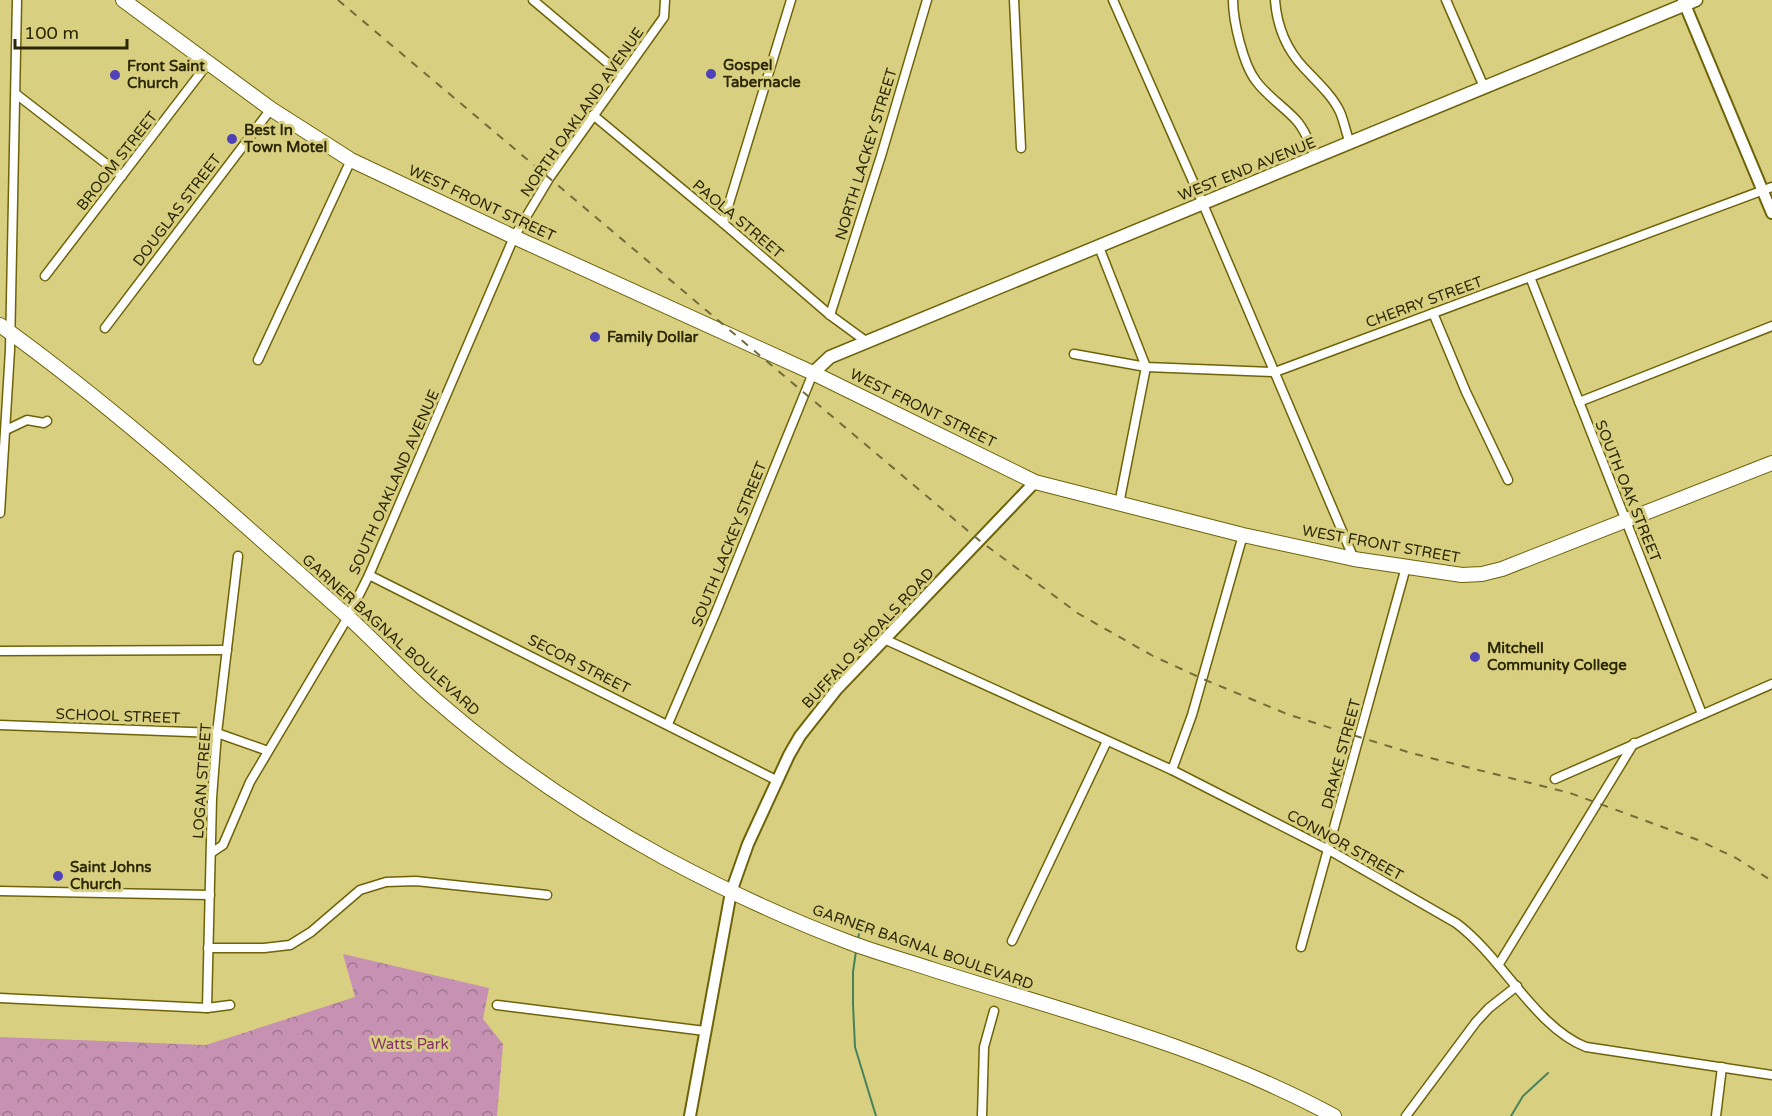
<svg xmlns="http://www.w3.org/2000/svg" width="1772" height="1116" font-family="'Varela Round',sans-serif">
  <defs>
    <pattern id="forest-crowns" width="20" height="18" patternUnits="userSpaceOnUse" patternTransform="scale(1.5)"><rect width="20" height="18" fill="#c691b2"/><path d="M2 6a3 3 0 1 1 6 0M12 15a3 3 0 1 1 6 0" fill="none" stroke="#a1768f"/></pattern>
  </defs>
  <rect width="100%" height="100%" fill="#d9cf80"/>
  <!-- forest -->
  <path fill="url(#forest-crowns)" d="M343,954l146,34 -6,31 20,25 -6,72h-497v-79l206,8 149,-48z"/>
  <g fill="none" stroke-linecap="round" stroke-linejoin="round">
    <!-- stream -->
    <g stroke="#46835c" stroke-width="2">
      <path d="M858,940l2,-12"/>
      <path d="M856,951l-3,21v32l2,43 21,69"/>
      <path d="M1511,1116l12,-20 25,-23"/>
    </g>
    <!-- minor casing -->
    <g stroke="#6e6308" stroke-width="11">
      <g id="minor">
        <path d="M533,0l89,75"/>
        <path d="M1014,0l7,148"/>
        <path d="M1113,0l90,204 151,355"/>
        <path d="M1233,0c0,21 10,64 23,81 11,15 27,25 40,39 9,10 14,24 19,37"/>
        <path d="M1275,0c2,26 11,49 29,68 12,13 28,27 36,44 4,9 6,21 10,31"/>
        <path d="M1446,0l38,87"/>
        <path d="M16,94l106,82"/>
        <path d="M593,115l130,108 107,92 37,27"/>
        <path d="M723,223l68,-223"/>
        <path d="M1099,247l47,120 -27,137"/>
        <path d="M45,276l164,-214"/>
        <path d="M1530,277l172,437"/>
        <path d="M1433,313l33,79 42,88"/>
        <path d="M830,315l51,-159 46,-156"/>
        <path d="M105,328l166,-219"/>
        <path d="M1074,354l72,13 129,5 497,-185"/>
        <path d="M258,360l93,-200"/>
        <path d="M1579,402l193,-76"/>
        <path d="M6,430l21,-10 17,3 3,-2"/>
        <path d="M0,513l10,-163 7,-350"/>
        <path d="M369,575l407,205"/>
        <path d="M884,639l288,131 157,80 127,73c46,34 79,104 130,124l186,28"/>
        <path d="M0,651l227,-1"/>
        <path d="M668,724l48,-112 97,-239"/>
        <path d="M0,725l217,8 51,18"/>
        <path d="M1172,770l20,-55 51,-180"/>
        <path d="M1555,779l217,-95"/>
        <path d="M211,853l12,-8 27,-63 98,-165 21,-42 145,-338 36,-60 114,-160 1,-17"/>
        <path d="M0,891l210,4"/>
        <path d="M1012,941l95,-200"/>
        <path d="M1301,947l105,-380"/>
        <path d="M208,948h56l26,-3 21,-13 49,-42 26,-8 30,-1 131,14"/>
        <path d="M1499,964l135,-221"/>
        <path d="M0,998l207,10 23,-3"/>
        <path d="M497,1005l208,26"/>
        <path d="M207,1008l5,-210 5,-65 21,-177"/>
        <path d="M982,1116l2,-69 10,-36"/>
        <path d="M1406,1116l70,-94 13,-14 28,-22"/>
        <path d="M1716,1116l6,-49"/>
      </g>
    </g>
    <!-- tertiary casing -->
    <g stroke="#6e6308" stroke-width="14">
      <g id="tertiary">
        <path d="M1683,0l89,213"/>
        <path d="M690,1116l41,-224 17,-48 41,-89 11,-19 37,-47 198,-207"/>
      </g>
    </g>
    <!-- secondary casing -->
    <g stroke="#6e6308" stroke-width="15">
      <path id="secondary" d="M813,373l17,-16 866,-357"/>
    </g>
    <!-- primary casing -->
    <g stroke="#6e6308" stroke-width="16">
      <path id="primary" d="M123,0l148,109 80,51 163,77 299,136 222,109 208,53 111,24 108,16 20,-1 20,-5 270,-106"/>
    </g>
    <!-- trunk casing -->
    <g stroke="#6e6308" stroke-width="16">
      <path id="trunk" d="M0,325c122,88 233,190 345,289 31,28 60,60 92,87 69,60 147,113 228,157 60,32 122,61 186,85 27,10 56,18 83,27 135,43 275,78 400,146"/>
    </g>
    <!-- minor -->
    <use href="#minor" stroke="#fff" stroke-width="8"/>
    <!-- tertiary -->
    <use href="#tertiary" stroke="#fff" stroke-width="10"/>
    <!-- secondary -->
    <use href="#secondary" stroke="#fff" stroke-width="12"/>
    <!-- primary -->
    <use href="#primary" stroke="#fff" stroke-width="14"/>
    <!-- trunk -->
    <use href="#trunk" stroke="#fff" stroke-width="14"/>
    <!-- rail -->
    <path stroke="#736c38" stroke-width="2" stroke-dasharray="8 8" stroke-linecap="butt" d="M338,0l642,541 99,73 74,42 50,23 84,35 72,23 52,16 159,40 128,47 38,18 36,23"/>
  </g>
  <!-- markers -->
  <g fill="#4f42b9" stroke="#d9cf80" stroke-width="2">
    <circle cx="711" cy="74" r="6"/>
    <circle cx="115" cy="75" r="6"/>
    <circle cx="232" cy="139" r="6"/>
    <circle cx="595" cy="337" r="6"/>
    <circle cx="1475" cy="657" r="6"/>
    <circle cx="58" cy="876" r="6"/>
  </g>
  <g text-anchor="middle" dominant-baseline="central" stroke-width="6" stroke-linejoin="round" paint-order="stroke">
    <!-- poi labels -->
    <g font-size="15" font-weight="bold" fill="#2b2705" stroke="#d9cf80" text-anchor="start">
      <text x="723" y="65">Gospel<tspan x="723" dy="17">Tabernacle</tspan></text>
      <text x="127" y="66">Front Saint<tspan x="127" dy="17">Church</tspan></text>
      <text x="244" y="130">Best In<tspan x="244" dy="17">Town Motel</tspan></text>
      <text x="607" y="337">Family Dollar</text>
      <text x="1487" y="648">Mitchell<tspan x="1487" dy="17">Community College</tspan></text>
      <text x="70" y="867">Saint Johns<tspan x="70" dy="17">Church</tspan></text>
    </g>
    <!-- street labels -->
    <g font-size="15" fill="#2b2705" stroke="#d9cf80">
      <text transform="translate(582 112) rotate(-55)">NORTH OAKLAND AVENUE</text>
      <text transform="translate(866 154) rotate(-73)">NORTH LACKEY STREET</text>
      <text transform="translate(117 161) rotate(-52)">BROOM STREET</text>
      <text transform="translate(1247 169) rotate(-22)">WEST END AVENUE</text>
      <text transform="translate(482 203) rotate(25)">WEST FRONT STREET</text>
      <text transform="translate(177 210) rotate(-53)">DOUGLAS STREET</text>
      <text transform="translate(738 219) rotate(40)">PAOLA STREET</text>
      <text transform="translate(1424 302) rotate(-20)">CHERRY STREET</text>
      <text transform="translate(923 408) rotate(26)">WEST FRONT STREET</text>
      <text transform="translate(394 482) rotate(-66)">SOUTH OAKLAND AVENUE</text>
      <text transform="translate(1628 491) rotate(68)">SOUTH OAK STREET</text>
      <text transform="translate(729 544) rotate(-68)">SOUTH LACKEY STREET</text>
      <text transform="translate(1381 544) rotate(10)">WEST FRONT STREET</text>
      <text transform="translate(391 635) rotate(42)">GARNER BAGNAL BOULEVARD</text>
      <text transform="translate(868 638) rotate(-47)">BUFFALO SHOALS ROAD</text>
      <text transform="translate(579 664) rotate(27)">SECOR STREET</text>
      <text transform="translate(118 716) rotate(2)">SCHOOL STREET</text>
      <text transform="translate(1341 754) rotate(-75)">DRAKE STREET</text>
      <text transform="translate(202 781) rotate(-86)">LOGAN STREET</text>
      <text transform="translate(1345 845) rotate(29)">CONNOR STREET</text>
      <text transform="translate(923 947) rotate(19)">GARNER BAGNAL BOULEVARD</text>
    </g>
    <!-- park labels -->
    <g font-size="15" fill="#86316c" stroke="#d9cf80">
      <text x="410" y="1044">Watts Park</text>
    </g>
  </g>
  <!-- scale -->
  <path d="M15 39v9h112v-9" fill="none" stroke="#2b2705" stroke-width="3"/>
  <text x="24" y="39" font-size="18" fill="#2b2705" stroke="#d9cf80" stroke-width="4.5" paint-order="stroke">100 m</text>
</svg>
